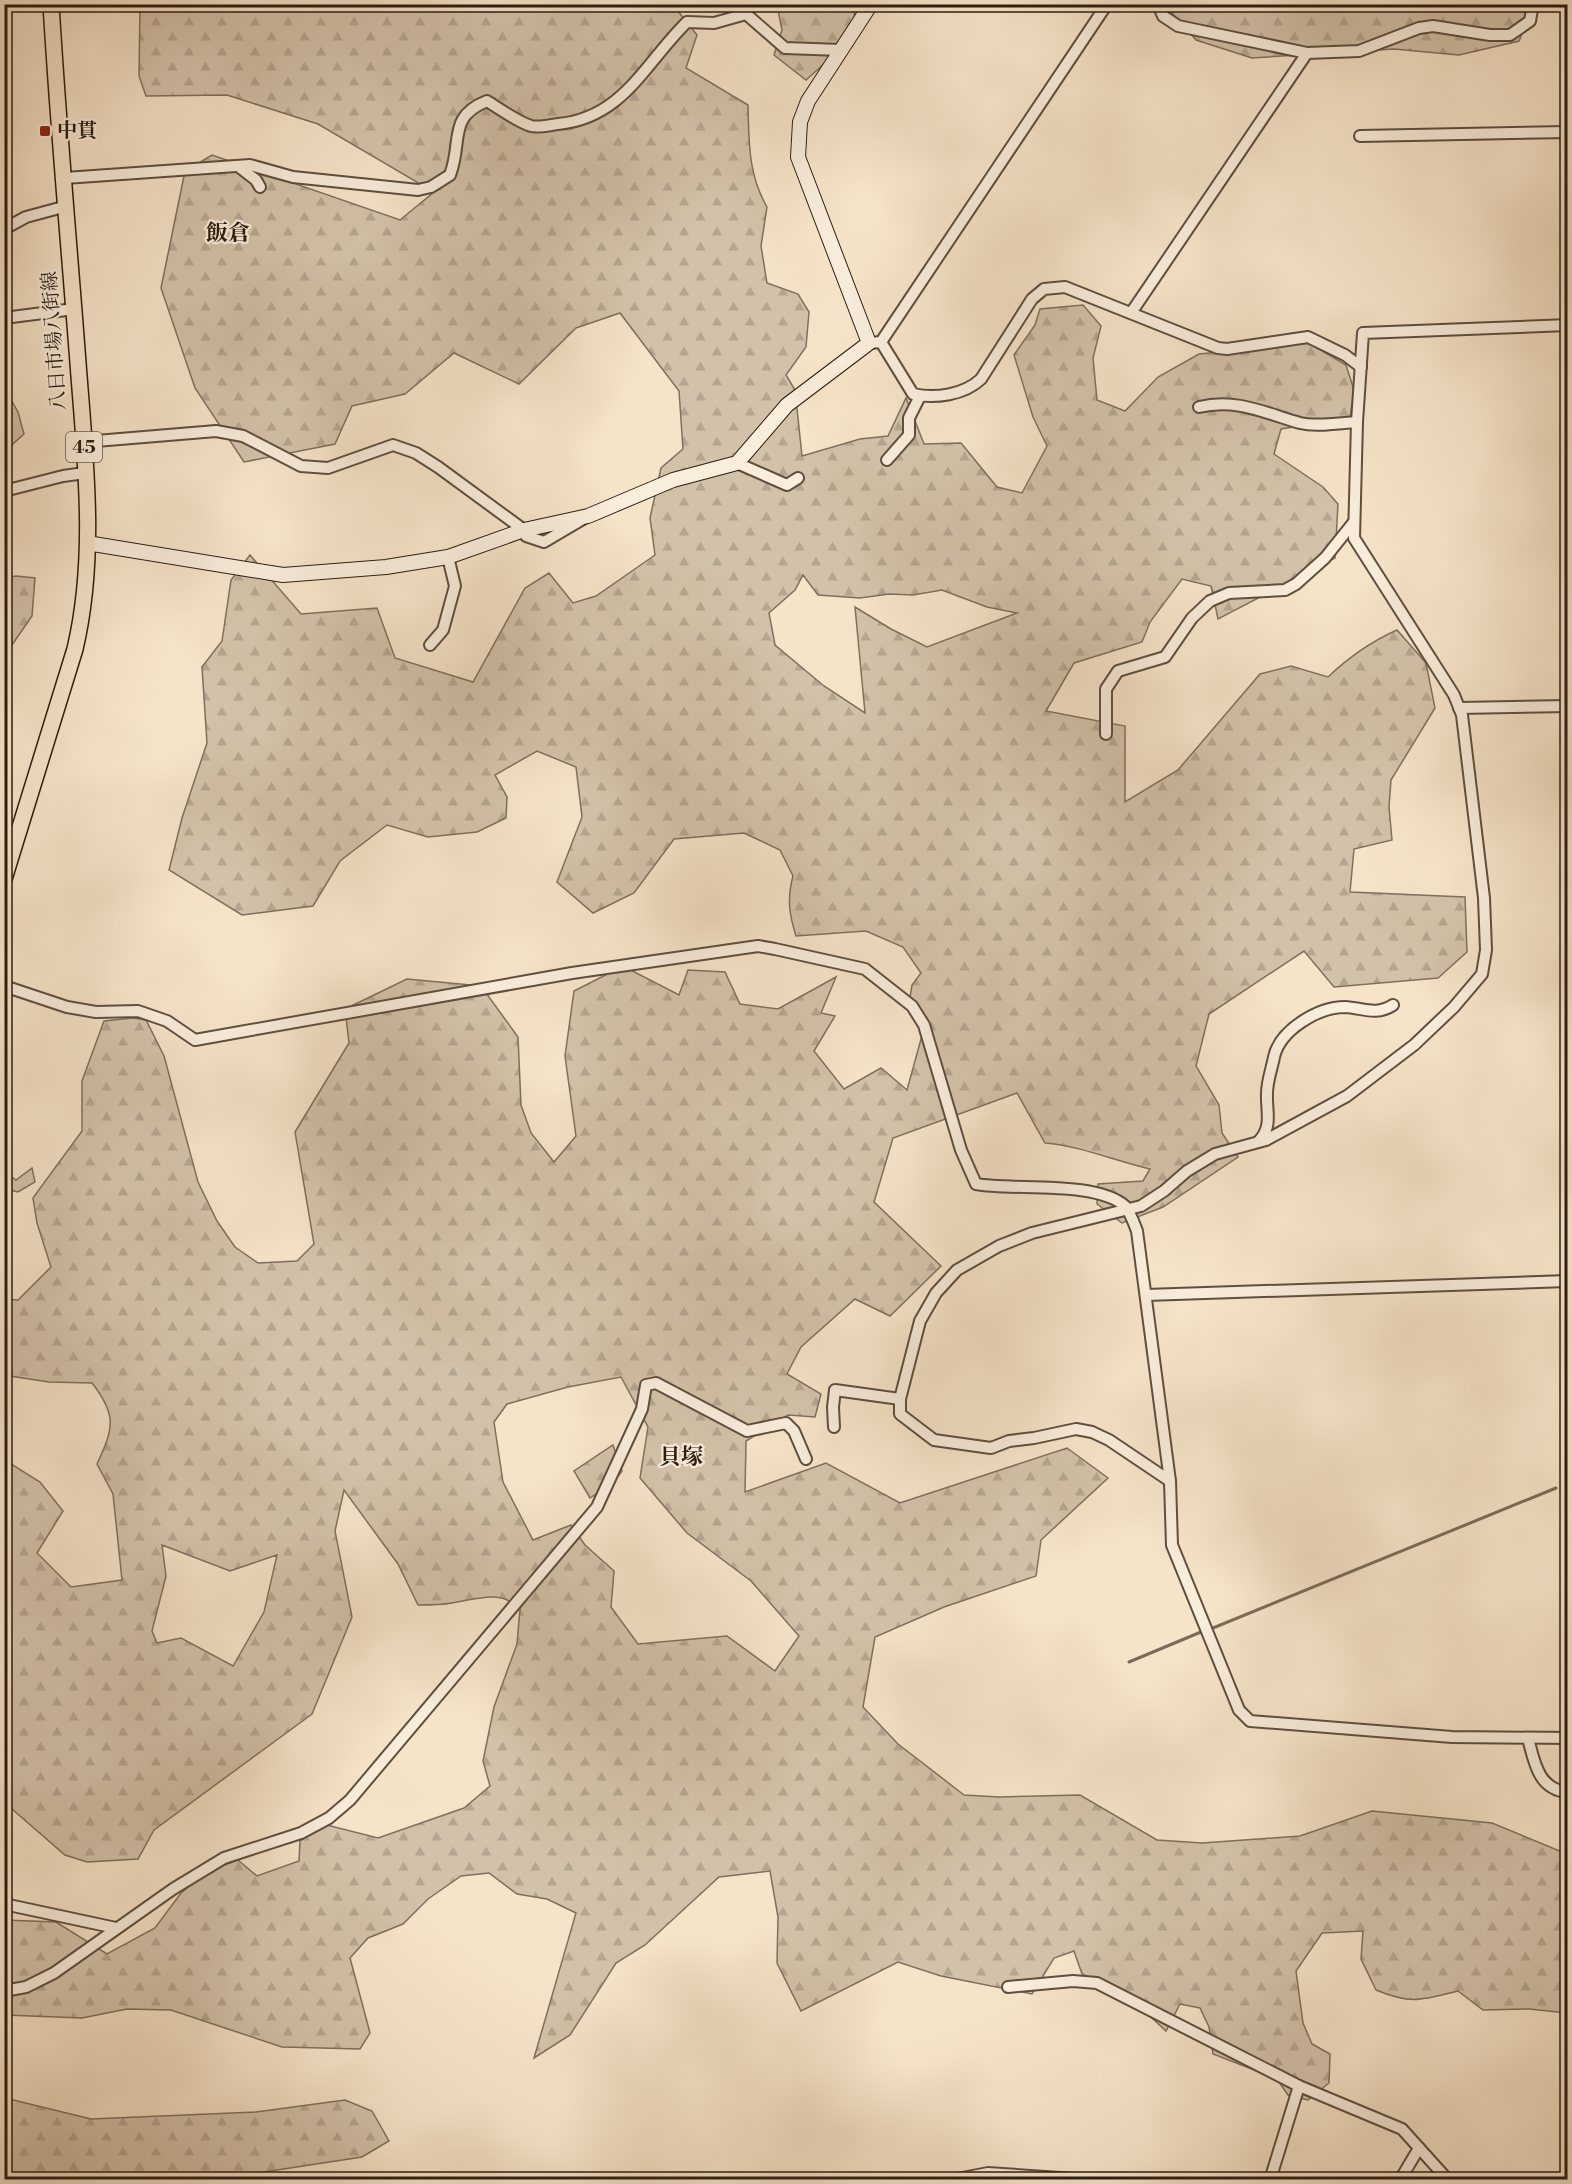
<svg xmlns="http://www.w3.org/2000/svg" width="1572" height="2184" font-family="'Libre Bodoni','Noto Serif JP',serif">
  <defs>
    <pattern id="forest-firs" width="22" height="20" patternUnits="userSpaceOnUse" patternTransform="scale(1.5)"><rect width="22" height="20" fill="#d3c2aa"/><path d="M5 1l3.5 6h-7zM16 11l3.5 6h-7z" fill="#b5a691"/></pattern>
  </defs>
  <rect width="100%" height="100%" fill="#f6e4c9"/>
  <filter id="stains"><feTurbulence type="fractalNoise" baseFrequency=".00333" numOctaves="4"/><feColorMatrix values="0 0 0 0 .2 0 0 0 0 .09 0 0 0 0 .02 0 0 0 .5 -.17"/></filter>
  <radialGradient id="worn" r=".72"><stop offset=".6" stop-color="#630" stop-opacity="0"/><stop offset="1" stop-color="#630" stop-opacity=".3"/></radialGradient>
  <!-- forest -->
  <g fill="url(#forest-firs)" stroke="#7f705d" stroke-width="1.5" fill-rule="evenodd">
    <path d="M1168,4l366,1 -15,36 -60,14 -65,-6 -142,9 -56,-18 -30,-34z"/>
    <path d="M140,5h533l24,30 -11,33 62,37c1,37 0,69 19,102l-6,39 6,37 31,11 11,18 -3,35 -20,28 9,15 7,66 58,-17 28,-3 18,-38 18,46 37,-1 36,44 25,6 25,-47 -14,-29 -19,-62 21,-30 5,-16 43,-4 18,21 -8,32 4,42 28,11 33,-34 41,-23 110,-11 37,22 8,25 -4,28 -69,11 -7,25 49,33 15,17 -3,54 -117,61 -7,-33 -29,-7 -32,43 -8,20 -68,21 -28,48 79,15v76l53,-32 82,-96 31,-8 37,11c21,-20 42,-35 69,-47l29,33 9,45 -44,72 -2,27 3,33 -38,9 -4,43 115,5 2,55 -29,26 -104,9 -30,-36 -95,63 -13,52 23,39 3,28 16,24 -75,50 -41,16 -25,-19 1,-20 45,-3 7,-12c-35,-8 -69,-23 -105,-26l-28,-50 -124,45 -19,64 67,64 -51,50 -35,-17 -54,48 -14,27 34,20 -6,23 -27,-2 -42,26 -1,51 81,-29 74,40 167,-55 41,30 -67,62 -5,36 -92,31 -69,30 -12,70 35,37 66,51 35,2 81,-2 77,45 45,3 98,-7 72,-25 120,12 75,31v159l-38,-4 -46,1 -25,-19c-36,9 -46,14 -82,-1l-15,-31 2,-28 -41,2 -26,38 7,52 9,21 18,10 -1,29 -21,17 -20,-5 -11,-16 -64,-25 -4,-27 -9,-19 -20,-4 -14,27 -40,-37 -44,-20 -8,-23 -20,7 -22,36 -91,-18 -43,-14 -97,49 -24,-48 1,-46 -8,-46 -51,6 -74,68 -29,18 -46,72 -36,23 42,-145 -29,-14 -30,-5 -28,-21 -28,3 -33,23 -25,25 -35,14 -18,20 20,75 -10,16 -78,-2 -111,-37 -44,-1 -45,9 -77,-3v-95l51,2 51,32 48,-26 26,-35 27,-22 30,-11 19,16 42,-15 1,-20 23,-17 55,14 86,-30 26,-22 -7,-25 11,-54 23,-63 3,-35c-19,-20 -43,-10 -68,-6 -11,2 -22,2 -34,2l-20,-41 -54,-74 -9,41 17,86 -40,97 -158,116 -16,29 -51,3 -22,-7 -60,-52 -1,-106 7,-17 -7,-62 1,-158 35,22 23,29 -26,42 34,34 51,-7 -9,-86 -16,-30c16,-35 21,-48 -5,-81l-43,-1 -45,-7 1,-76 13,1 33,-33 -14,-44 -4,-25 49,-67v-50l22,-60 29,-3 13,2 18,36 34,126 19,39 18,26 23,16 39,-2 17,-17 -19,-112 54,-89 -4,-34 62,-30 74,7 37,51 3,68 10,28 23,29 22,-26 -11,-80 9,-65 49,-25 56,29 9,-25 37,2 15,32 38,5 58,-32 -15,36 14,3 -21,35 30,38 37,-21 26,22 16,-58 -15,-22 4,-25 9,-12 -18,-26 -37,-16 -70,5c-7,-22 -9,-38 -3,-60l-13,-26 -36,-17 -70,6 -40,54 -41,20 -36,-31 25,-65 -6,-50 -39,-16 -42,24 12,22 -1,21 -29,14 -49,5 -41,-12 -47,36 -27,45 -71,9 -73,-45 13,-52 25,-75 -5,-76 20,-26 9,-61 19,-25 51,59 76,-6 18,50 78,24 52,-94 24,-15 24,30 23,-7 59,-41 -5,-37 11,-50 22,-19 -4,-58 -59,-78 -44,15 -57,56 -65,-31 -49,41 -53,12 -17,38 -91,18 -49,-74 -34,-100 24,-117 27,-16 188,65 34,-28 -116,-68 -91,-29 -81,1 -7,-20zM803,575l15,20 42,3 29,-4 24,1 29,-5 45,17 30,6 -90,34 -36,-18 -36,-22 10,106 -41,-27 -49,-41 -6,-32 26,-23zM621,1377l27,50 -8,51 47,55 64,48 48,55 -24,35 -48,-35 -89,8 -27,-37 3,-36 -29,-26 -14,-20 -38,15 -30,-58 -9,-60 13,-18 61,-17zM162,1545l68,26 47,-16 -13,57 -31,54 -52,-28 -24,5 -5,-12 14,-55z"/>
    <path d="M777,5h78l-2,33 -47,42 -32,-25 8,-25z"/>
    <path d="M5,389l13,23 6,22 -19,17z"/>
    <path d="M16,576l19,2 -3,38 -27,39v-77z"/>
    <path d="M32,1168l3,14 -17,10 -13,-3v-17l11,8z"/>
    <path d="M613,1445l9,26 -8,11 -24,16 -16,-27z"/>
    <path d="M5,2098l86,21 165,-7 89,-12 27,11 17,30 -27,16 -138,21 -219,1z"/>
  </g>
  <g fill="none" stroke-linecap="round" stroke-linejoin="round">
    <!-- stream -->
    <g stroke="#7b6c59" stroke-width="3">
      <path d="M1565,1484h3"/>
      <path d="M1213,1628l343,-140"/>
      <path d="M1129,1662l72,-30"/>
    </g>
    <!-- street casing -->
    <g stroke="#5e4f3e" stroke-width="14">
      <g id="street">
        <path d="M1158,4l5,12 15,10 129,27 52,-2 60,-23 14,-2 57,9h20l20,-14 3,-17"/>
        <path d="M1360,136l208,-4"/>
        <path d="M238,166l18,14 4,7"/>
        <path d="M65,178l185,-13 43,12 125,13 13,-3 19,-12c13,-34 -3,-58 37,-74 13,8 29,20 44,25 7,2 19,-1 27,-2 65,-6 87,-61 129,-102l27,1 32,-9 39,34 56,2"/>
        <path d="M4,229l22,-12 41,-11"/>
        <path d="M1131,313l176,-260"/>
        <path d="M4,318l70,-9"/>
        <path d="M881,342l226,-338"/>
        <path d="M869,343l12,-1 32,52c22,5 51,1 68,-15l51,-80 12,-10 21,-2 153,61 9,1 81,-12 37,18 16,12"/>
        <path d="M1199,407c37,-9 66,6 101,16 16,4 39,0 57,-1"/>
        <path d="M84,442l132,-11 27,5 58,30 27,2 65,-23 23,8 22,14 86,63 2,6 18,6 39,-23"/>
        <path d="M887,460l22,-25v-17l11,-22"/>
        <path d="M737,463l50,22 11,-7"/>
        <path d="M4,491l59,-15 22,-3"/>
        <path d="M430,645l13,-15 12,-44 -7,-29"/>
        <path d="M1459,708l109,-2"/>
        <path d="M1106,734v-45l12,-18 47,-14 27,-39 18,-17 19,-8 56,-3 11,-6 29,-26 28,-35"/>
        <path d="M4,986l63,21 29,5 42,-1 29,10 28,19 377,-67 186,-27 17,3 90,20 47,37 12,19 37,125 15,34c38,7 119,-4 149,22 5,6 9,17 12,25l33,250 2,64 67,165 11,11 202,16 116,1"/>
        <path d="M1259,1141c14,-15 7,-30 8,-48 0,-12 5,-25 7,-36 6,-27 44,-50 71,-50 18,1 31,9 48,-2"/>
        <path d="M1146,1295l422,-14"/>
        <path d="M834,1427l-1,-20 2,-17 65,9"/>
        <path d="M1170,1481l-61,-41 -17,-8 -16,-3 -42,9 -25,3 -18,7 -57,-8 -34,-26v-15l20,-78 16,-28 21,-23 42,-24 33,-13 109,-27 23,-15 23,-20 28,-17 51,-14 81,-44 67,-51 40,-38 28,-33 4,-24 -2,-52 -22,-183 -8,-20 -100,-157 3,-116 6,-89 205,-8"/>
        <path d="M1528,1738c6,23 10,52 40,54"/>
        <path d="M4,1904l112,24"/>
        <path d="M1008,1987l65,-6 24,2 202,103 103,43 46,51"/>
        <path d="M4,1991l22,-4 28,-14 119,-84 51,-31 77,-25 28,-15 21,-18 247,-293 45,-98 4,-24 10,-2 91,48 39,-8 8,8 12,28"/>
        <path d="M952,2180l36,-7 101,7"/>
        <path d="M1270,2180l29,-94"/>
        <path d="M1400,2180l19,-32"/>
      </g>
    </g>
    <!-- secondary casing -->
    <g stroke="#2b1d10" stroke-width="16">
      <path id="secondary" d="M87,543l196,32 103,-8 62,-10 76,-27 64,-14 85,-36 64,-17 50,-58 82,-62 -71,-186 2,-35 8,-21 63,-97"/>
    </g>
    <!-- primary casing -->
    <g stroke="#2b1d10" stroke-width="18">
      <path id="primary" d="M4,879l71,-230c22,-93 10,-192 3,-286 -9,-119 -20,-239 -27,-359"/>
    </g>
    <!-- street -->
    <use href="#street" stroke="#f9eddc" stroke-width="10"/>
    <!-- secondary -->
    <use href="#secondary" stroke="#f9eddc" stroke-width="14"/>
    <!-- primary -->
    <use href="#primary" stroke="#f6e4c9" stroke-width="15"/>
  </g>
  <!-- markers -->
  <rect fill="#8f2418" stroke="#f9eddc" stroke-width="2" x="39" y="125" width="12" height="12" rx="3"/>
  <g text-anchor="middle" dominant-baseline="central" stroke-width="4.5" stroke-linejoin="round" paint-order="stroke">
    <!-- shield labels -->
    <rect fill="#f9eddc" stroke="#695b4d" stroke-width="1.5" x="66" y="432" width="36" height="30" rx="4.5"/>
    <g font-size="18" font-weight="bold" fill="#2b1d10">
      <text x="84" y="447">45</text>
    </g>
    <!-- poi labels -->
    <g font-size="20" font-weight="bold" fill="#2b1d10" stroke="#f9eddc" text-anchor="start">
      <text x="57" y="131">中貫</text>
    </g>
    <!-- street labels -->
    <g font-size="20" fill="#2b1d10" stroke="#f9eddc">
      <text transform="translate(55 341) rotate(-94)">八日市場八街線</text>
    </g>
    <!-- quarter labels -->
    <g font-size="22" font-weight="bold" fill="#2b1d10" stroke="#f9eddc">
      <text x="228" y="233">飯倉</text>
      <text x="681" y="1457">貝塚</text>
    </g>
  </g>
  <!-- margin -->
  <rect width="1572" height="2184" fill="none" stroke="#f6e4c9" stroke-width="24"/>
  <rect x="6" y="6" width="1560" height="2172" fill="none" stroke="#2b1d10" stroke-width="3"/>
  <rect x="12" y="12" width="1548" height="2160" fill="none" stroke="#2b1d10" stroke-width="1.5"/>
  <rect width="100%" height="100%" filter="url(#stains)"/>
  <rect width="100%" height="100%" fill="url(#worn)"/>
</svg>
